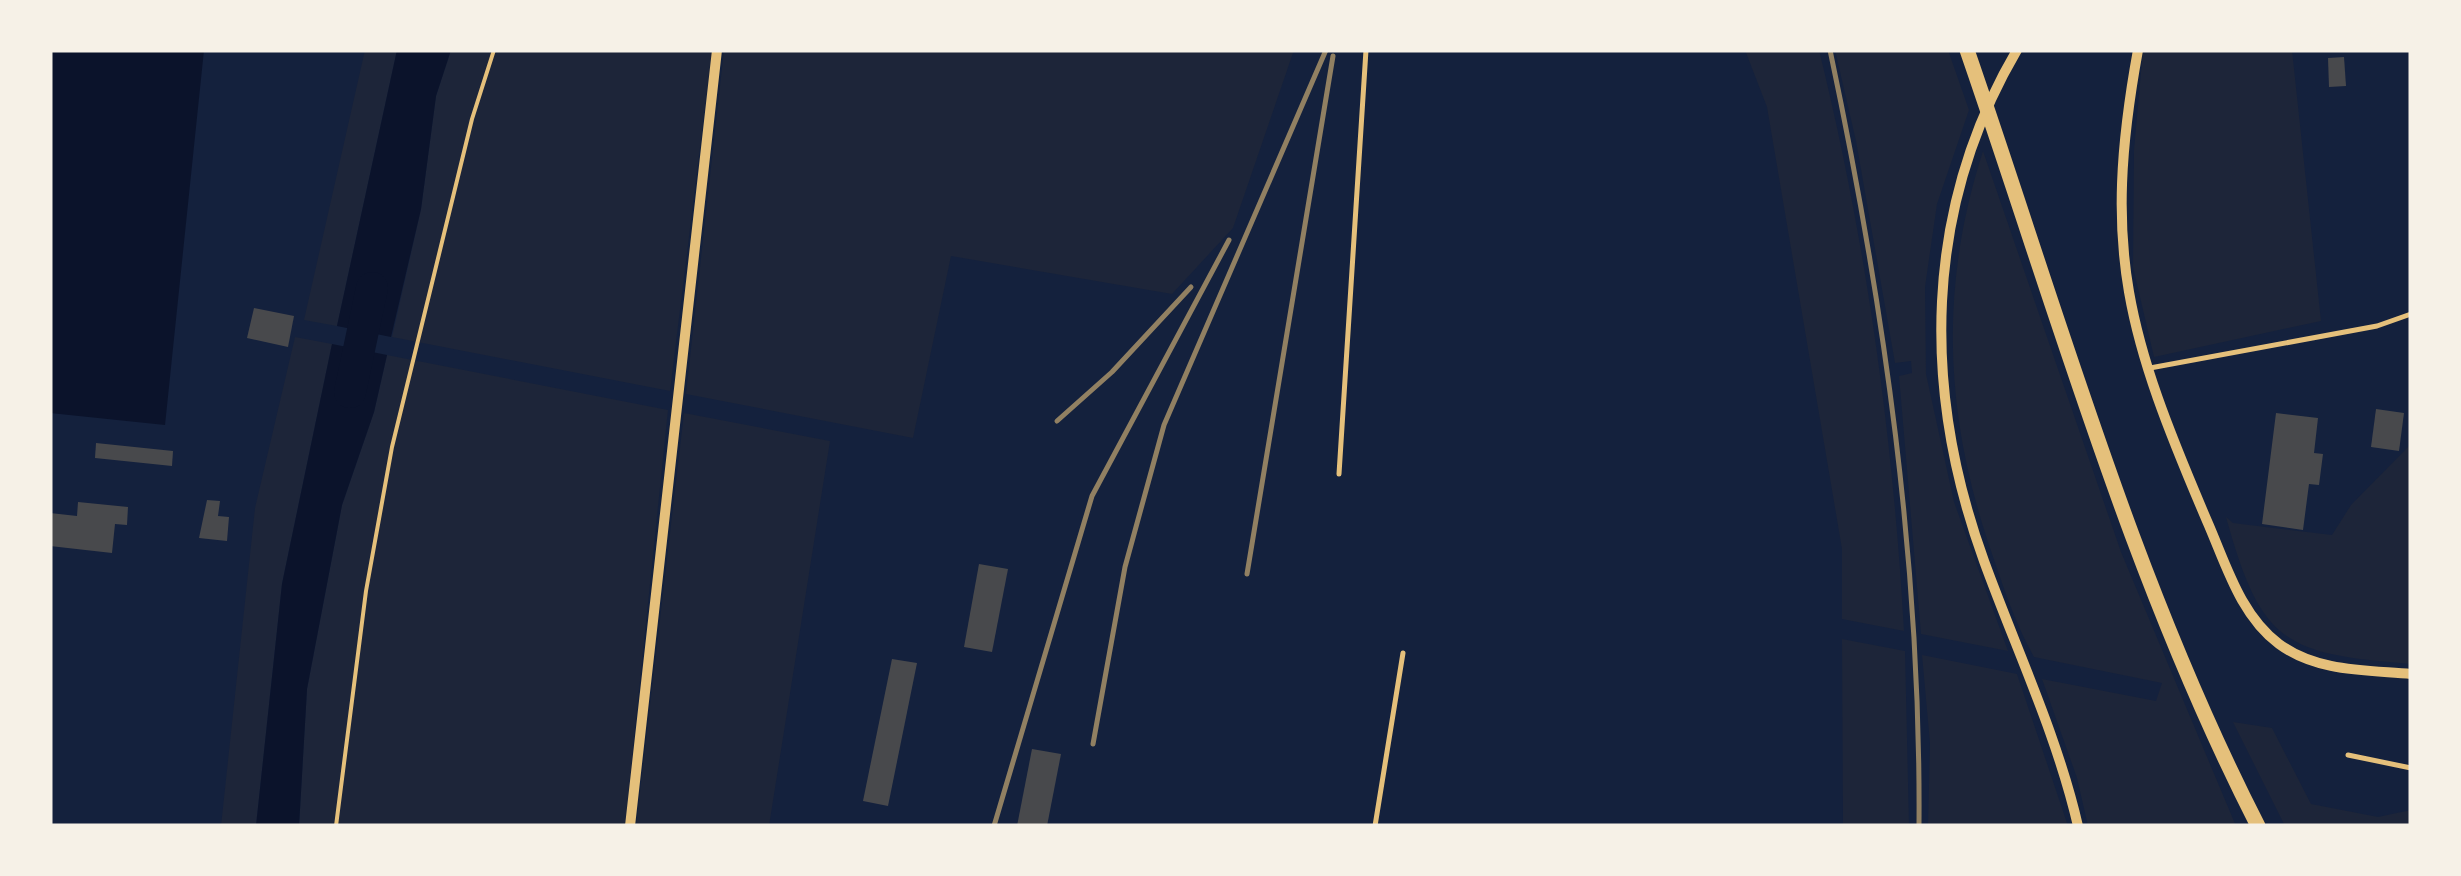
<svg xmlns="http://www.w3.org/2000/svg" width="2461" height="876" font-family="Helvetica,sans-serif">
  <rect width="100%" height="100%" fill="#14213d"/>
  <!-- green -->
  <g fill="#1d2539">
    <path d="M365,50h32l-60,276 -33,-6z"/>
    <path d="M451,50h261l-42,341 -278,-54 29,-128 15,-113z"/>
    <path d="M724,50h570l-61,178 -61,66 -221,-38 -38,182 -227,-44z"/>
    <path d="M1745,50h74c47,190 74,386 85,581l-62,-12v-70l-75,-442z"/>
    <path d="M1835,50h113l21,60 -32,94 -12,83 1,87 28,128 54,149 -87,-17 -22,-258 13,-3 -1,-12 -16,2 -39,-222z"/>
    <path d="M2143,50h149l29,271 -167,36 -21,-90 1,-117z"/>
    <path d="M1983,151l138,401 115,274h-148l-11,-48 -35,-99 114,22 6,-18 -128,-26c-20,-35 -33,-77 -46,-115 -44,-132 -48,-258 -5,-391z"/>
    <path d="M295,337l37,7 -50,240 -26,242h-35l34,-318z"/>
    <path d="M387,355l281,55 -43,416h-326l8,-137 35,-184 32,-93z"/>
    <path d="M684,413l146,28 -61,385h-133z"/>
    <path d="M2411,444v220c-126,-10 -150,-20 -185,-147l7,6 99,12 19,-30z"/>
    <path d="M1842,639l63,12 4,175h-66z"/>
    <path d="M1922,655l95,19 51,152h-140l2,-83z"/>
    <path d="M2233,722l39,6 39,76 67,13 33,-7v16h-126z"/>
  </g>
  <!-- water -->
  <g fill="#0b132b">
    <path d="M50,50h154l-39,375 -115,-12z"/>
    <path d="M397,50h54l-15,46 -15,113 -30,128 -54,-11z"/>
    <path d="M332,344l55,11 -13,57 -32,93 -35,184 -8,137h-43l26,-242z"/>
  </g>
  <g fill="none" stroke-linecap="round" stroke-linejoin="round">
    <!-- river -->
    <path stroke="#0b132b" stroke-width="32" d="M350,392l22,-104"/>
  </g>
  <!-- building -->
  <g fill="#48494c">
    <path d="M2344,57l2,29 -17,1 -1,-29z"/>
    <path d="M254,308l40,8 -6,31 -41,-9z"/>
    <path d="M2376,409l28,4 -5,38 -28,-4z"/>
    <path d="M2276,413l42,5 -4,35 9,1 -4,31 -10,-1 -6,46 -41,-6z"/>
    <path d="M96,443l77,8 -1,15 -77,-8z"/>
    <path d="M207,500l13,1 -2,15 11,1 -2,24 -28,-3z"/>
    <path d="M78,502l50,5 -1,18 -12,-1 -3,29 -62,-7v-33l27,3z"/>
    <path d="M979,564l29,5 -16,83 -28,-5z"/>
    <path d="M892,659l25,4 -29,143 -25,-5z"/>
    <path d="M1032,749l29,5 -14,72h-30z"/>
  </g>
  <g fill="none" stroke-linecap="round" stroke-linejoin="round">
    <!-- path -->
    <path stroke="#e5c07b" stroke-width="4" d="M336,826l30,-235 26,-144 80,-328 22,-69"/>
    <!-- service -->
    <g stroke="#e5c07b" stroke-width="5">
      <path d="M2150,368l227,-42 34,-12"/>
      <path d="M1339,474l27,-424"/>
      <path d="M2348,755l63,13"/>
      <path d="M1375,826l28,-173"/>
    </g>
    <!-- minor -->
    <g stroke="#e5c07b" stroke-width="10">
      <path d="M2017,50c-94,160 -95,340 -33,511 32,88 73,174 94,265"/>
      <path d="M2138,50c-37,202 -10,286 69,471 19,43 33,94 72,123 38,28 87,26 132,30"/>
      <path d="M630,826l87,-776"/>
    </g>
    <!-- primary -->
    <path stroke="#e5c07b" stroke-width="15" d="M1967,50c90,260 165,530 291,776"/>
    <!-- rail -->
    <g stroke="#918062" stroke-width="5">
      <path d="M1830,50c54,255 91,514 89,776"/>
      <path d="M1057,421l55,-49 79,-85"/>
      <path d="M1247,574l86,-518"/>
      <path d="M1093,744l32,-177 39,-142 162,-375"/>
      <path d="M994,826l98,-330 137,-256"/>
    </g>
  </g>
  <!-- border -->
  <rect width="2461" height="876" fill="none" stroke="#f6f1e7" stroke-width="105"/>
</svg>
